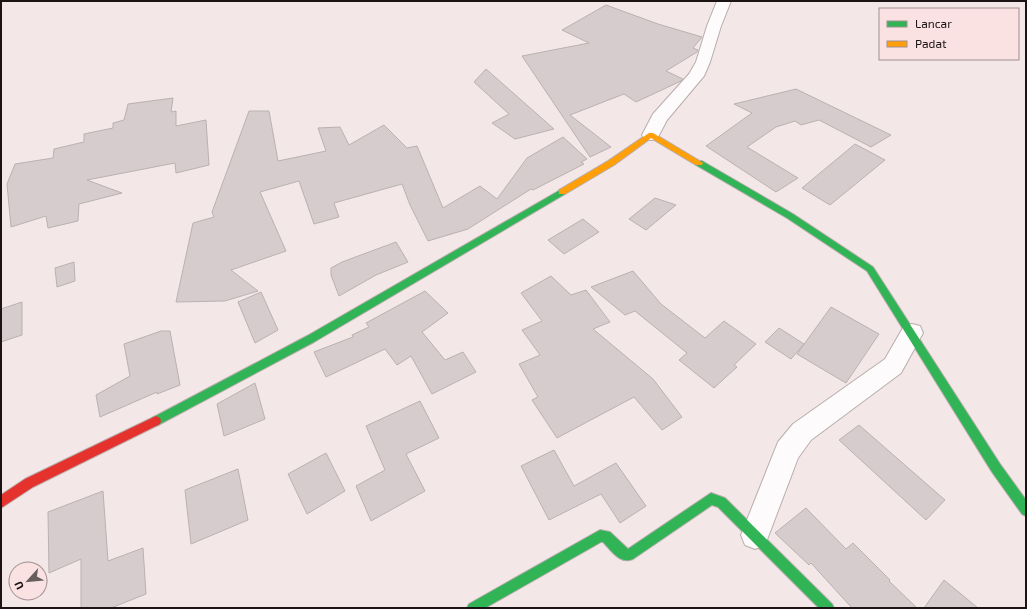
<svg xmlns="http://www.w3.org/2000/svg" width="1027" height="609" font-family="'Exo 2',sans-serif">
  <rect width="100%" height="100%" fill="#f4e7e7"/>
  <!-- building -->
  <g fill="#d6cccd" stroke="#bab1b2">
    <path d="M606,5l52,19 44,13 -9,11 5,2 -1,2 -31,19 17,8 -2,2 -45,21 -12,-8 -54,21 41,32 -21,10 -68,-101 67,-13 -27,-13z"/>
    <path d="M486,69l68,60 -39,10 -23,-16 17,-9 -35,-32z"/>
    <path d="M796,89l95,46 -20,12 -52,-27 -18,5 -6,-4 -19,6 -29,20 51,31 -22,14 -70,-46 46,-33 -18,-9z"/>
    <path d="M173,98l-2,14 5,-1v15l30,-6 3,45 -33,8 -1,-10 -88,17 35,13 -43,11 -1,17 -30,7 -2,-12 -35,11 -4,-43 8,-20 38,-6 1,-9 30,-7v-8l29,-6v-5l11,-3 4,-16z"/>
    <path d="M249,111h20l9,50 48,-10 -8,-23 22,-1 9,18 35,-20 23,23 10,-2 26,62 37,-22 17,13 30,-41 36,-21 24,22 -6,3 3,2 -51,26 -2,-1 -63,40 -40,12 -18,-36 -8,-21 -68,19 5,14 -25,7 -15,-43 -39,11 26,59 -55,19 27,21 -33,10 -49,1 17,-79 21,-6 -2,-5z"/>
    <path d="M855,144l30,16 -55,45 -28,-17z"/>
    <path d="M655,198l21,7 -30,25 -17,-11z"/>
    <path d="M583,219l16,13 -35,22 -16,-14z"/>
    <path d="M396,242l12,20 -32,13 -37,21 -8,-21v-7l11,-6z"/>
    <path d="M74,262l1,19 -18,6 -2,-19z"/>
    <path d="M633,271l28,33 44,34 19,-17 32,23 -22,21 3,2 -23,21 -35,-28 8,-7 -52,-42 -10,4 -34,-28z"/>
    <path d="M551,276l20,19 15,-5 24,32 -17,7 60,50 29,38 -20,13 -28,-33 -77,41 -25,-38 6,-3 -19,-33 21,-9 -18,-25 20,-9 -21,-28z"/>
    <path d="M425,291l23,22 -26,19 23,28 18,-8 13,20 -44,22 -21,-38 -14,9 -12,-16 -59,28 -12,-25 39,-15 -1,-2 17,-8 -3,-4z"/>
    <path d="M261,292l17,38 -23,13 -17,-41z"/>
    <path d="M22,302v33l-21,7v-33z"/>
    <path d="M831,307l48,27 -33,49 -49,-29z"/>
    <path d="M779,328l25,16 -13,15 -26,-17z"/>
    <path d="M161,331h9l10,54 -23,9v-2l-57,25 -4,-22 34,-19 -6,-32z"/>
    <path d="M255,383l10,36 -41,17 -7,-32z"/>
    <path d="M420,401l19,37 -33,16 19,37 -54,30 -15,-35 29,-16 -19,-44z"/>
    <path d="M859,425l86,75 -19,20 -87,-80z"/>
    <path d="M554,450l20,36 42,-23 30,43 -26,17 -19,-29 -52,26 -28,-54z"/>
    <path d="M326,453l19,38 -38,23 -19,-40z"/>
    <path d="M238,469l10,51 -57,24 -6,-54z"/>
    <path d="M103,491l5,70 35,-13 3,46 -35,14h-30v-49l-32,14 -1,-61z"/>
    <path d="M806,508l40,41 7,-6 37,37 -1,1 28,27h-65l-41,-45 -2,2 -34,-32z"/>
    <path d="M944,580l34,28h-54z"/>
  </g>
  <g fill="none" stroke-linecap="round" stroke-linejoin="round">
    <!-- street casing -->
    <g stroke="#b8adad" stroke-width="2">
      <g id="street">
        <path d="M717,1h14l-10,25 -11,36 -6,14 -37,44 -10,19 -6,1 -6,-1 -3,-4 11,-21 36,-40 7,-12 11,-36z"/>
        <path d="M912,324l8,2 3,7 -22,40 -90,67 -13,18 -33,87 -10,4 -10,-4 -4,-10 37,-93 15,-18 92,-65 19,-33z"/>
      </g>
    </g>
    <!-- fast casing -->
    <g stroke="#b8adad" stroke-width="2">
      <g id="fast">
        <path d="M696,161h6l91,53 80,53 127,197 26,36v16l-4,-2 -30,-42 -125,-201 -80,-53 -91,-53z"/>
        <path d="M562,189l3,1v4l-251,148 -154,82 -4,2 -4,-2 -1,-3 1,-3 155,-82z"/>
        <path d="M711,493l14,5 107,106 2,4h-15l-101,-101 -6,-2 -79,54c-13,6 -22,-9 -30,-17h-2l-116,66h-18l2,-4 131,-74 10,2 18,17z"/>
      </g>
    </g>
    <!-- slow casing -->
    <g stroke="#b8adad" stroke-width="2">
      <path id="slow" d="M649,133h4l50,30 -1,2h-6l-45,-27 -37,27 -49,29h-6v-4l49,-29z"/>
    </g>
    <!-- jam casing -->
    <g stroke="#b8adad" stroke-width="2">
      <path id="jam" d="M156,416l4,2 1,3 -1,3 -127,63 -32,21v-13l24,-16z"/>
    </g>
    <!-- street -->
    <use href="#street" fill="#fdfbfb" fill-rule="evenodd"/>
    <!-- fast -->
    <use href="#fast" fill="#30b455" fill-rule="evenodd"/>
    <!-- slow -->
    <use href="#slow" fill="#ff9f0a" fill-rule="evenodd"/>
    <!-- jam -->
    <use href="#jam" fill="#e5322d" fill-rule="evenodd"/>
  </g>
  <!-- border -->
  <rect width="1027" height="609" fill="none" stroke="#1c1414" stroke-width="4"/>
  <!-- legend -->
  <rect x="879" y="8" width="140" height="52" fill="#fae1e2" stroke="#a18f90"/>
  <rect x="887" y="21" width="20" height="6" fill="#30b455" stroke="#a18f90"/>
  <text x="915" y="28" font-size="12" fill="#1c1414">Lancar</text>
  <rect x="887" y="41" width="20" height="6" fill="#ff9f0a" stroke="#a18f90"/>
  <text x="915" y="48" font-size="12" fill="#1c1414">Padat</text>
  <!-- north arrow -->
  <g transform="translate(28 581) rotate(243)"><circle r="19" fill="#fae1e2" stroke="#a18f90"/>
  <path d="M0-3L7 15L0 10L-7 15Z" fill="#685e5e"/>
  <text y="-6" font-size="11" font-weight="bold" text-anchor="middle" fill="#1c1414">U</text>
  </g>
</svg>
